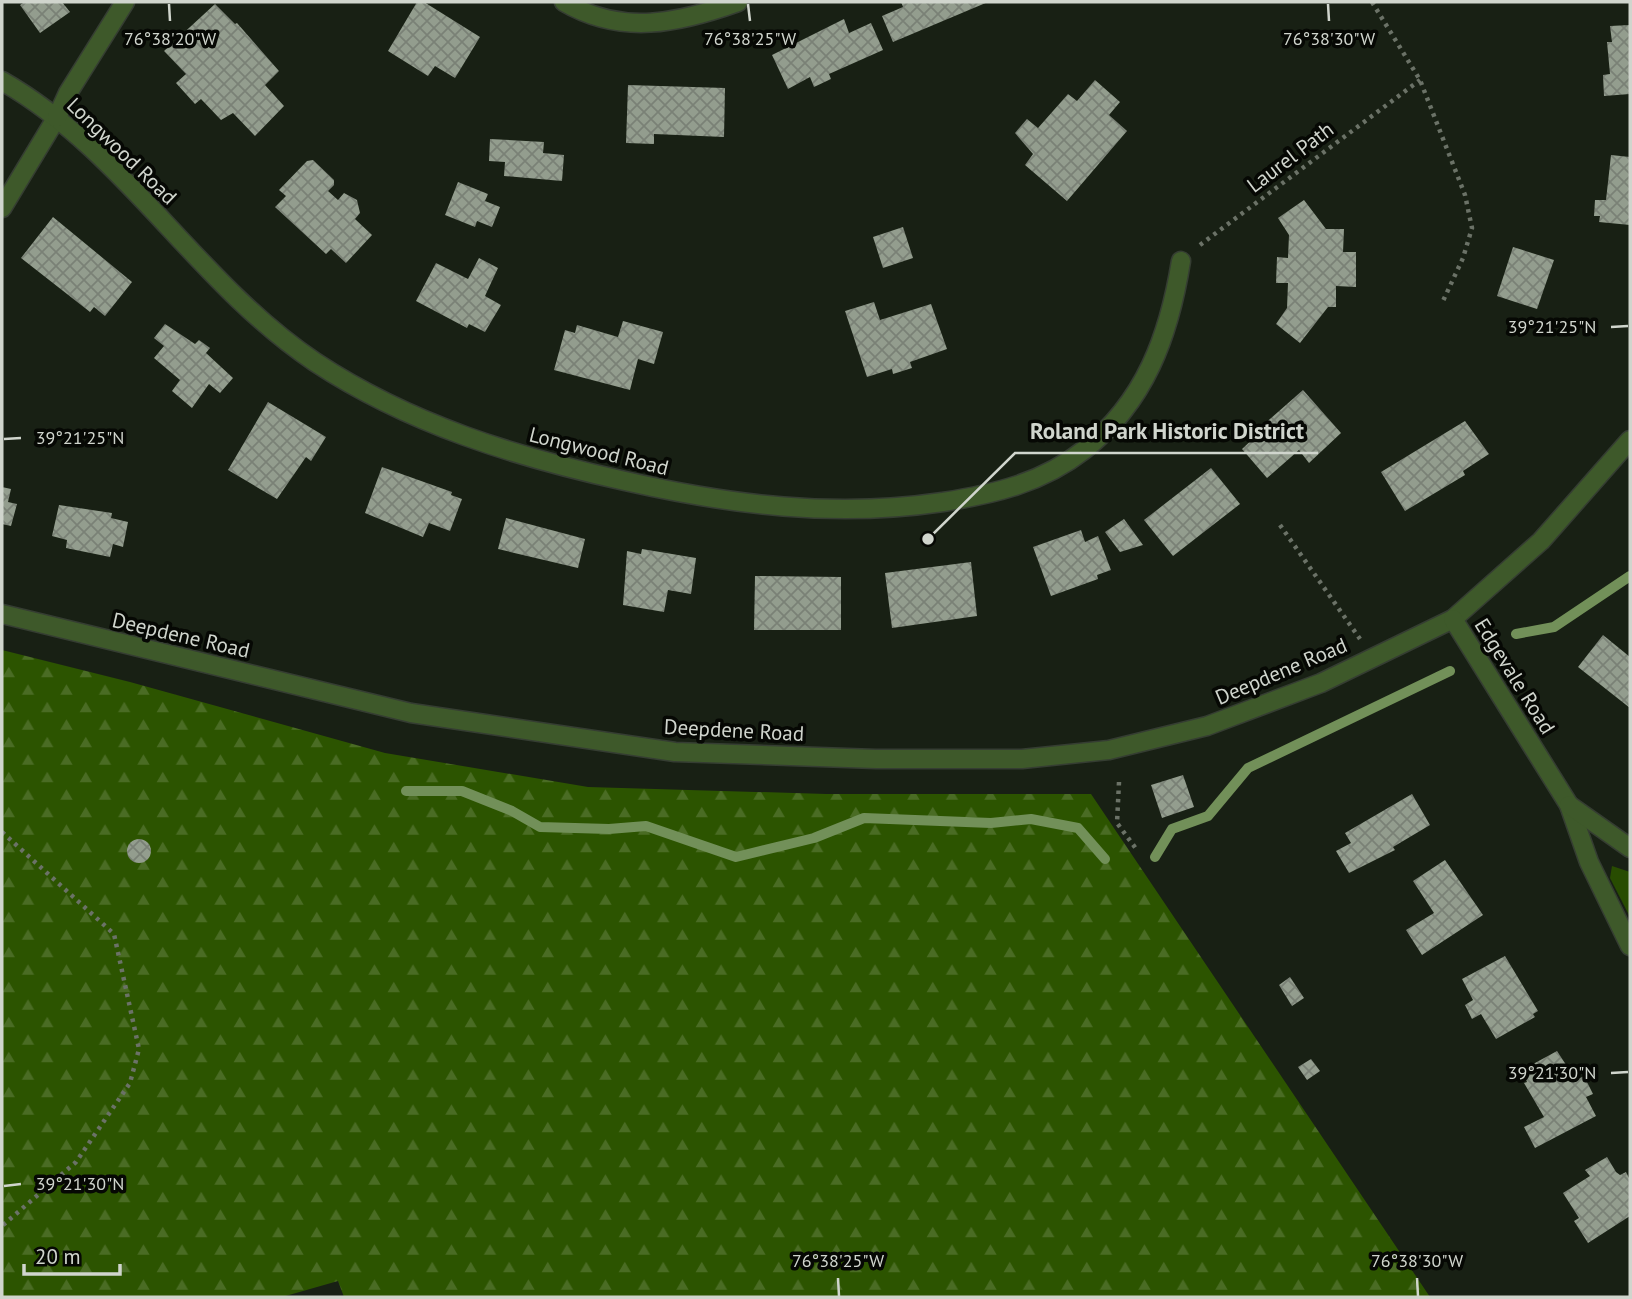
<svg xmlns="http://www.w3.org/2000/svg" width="1632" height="1299" font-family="'PT Sans',sans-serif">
  <defs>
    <pattern id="forest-firs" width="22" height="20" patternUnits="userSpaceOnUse" patternTransform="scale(1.75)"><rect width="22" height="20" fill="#2c5400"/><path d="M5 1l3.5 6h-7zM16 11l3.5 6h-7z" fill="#4a6c24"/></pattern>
    <pattern id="building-cross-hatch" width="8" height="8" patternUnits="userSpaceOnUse" patternTransform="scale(1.75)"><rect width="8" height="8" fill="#939d8e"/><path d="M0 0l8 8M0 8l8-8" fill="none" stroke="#7a8176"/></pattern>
  </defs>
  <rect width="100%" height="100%" fill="#182014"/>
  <!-- forest -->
  <path fill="url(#forest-firs)" d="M2,650l128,32 255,71 203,34 238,7h265l339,503h-1086l-6,-16 -56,16h-280z"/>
  <!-- garden -->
  <path fill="#284c01" d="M1612,866l18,6v45l-20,-39z"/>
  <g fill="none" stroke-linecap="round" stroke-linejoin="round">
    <!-- stream -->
    <g stroke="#729059" stroke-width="10">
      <path d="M1516,634l38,-7 76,-51"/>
      <path d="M406,791h56l50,20 28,16 69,2 37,-3 90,31 78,-19 50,-20 127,5 40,-4 47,9 27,31"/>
      <path d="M1155,857l17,-28 36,-13 40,-48 202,-97"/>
    </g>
  </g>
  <!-- building -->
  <g fill="url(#building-cross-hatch)">
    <path d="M25,2h37l8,10 -30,21 -20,-28z"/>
    <path d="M417,2h7l56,35 -25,41 -20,-12 -7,10 -40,-25z"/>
    <path d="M901,2h87l-95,40 -11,-26 21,-9z"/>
    <path d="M215,4l20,20 2,-1 42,48 -14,14 19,21 -29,30 -22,-23 -12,7 -20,-21 -6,5 -19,-21 10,-9 -22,-23z"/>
    <path d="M844,19l5,14 22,-10 12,27 -54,24 2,5 -17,8 -4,-10 -22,12 -16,-34z"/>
    <path d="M1630,25v69l-26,2 -1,-21 7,-1 -3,-32h5l-2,-16z"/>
    <path d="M1095,80l25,22 -11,13 18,16 -60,70 -42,-36 8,-11 -18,-21 12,-14 11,9 30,-34 9,7z"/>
    <path d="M628,85l97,3 -1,49 -70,-3v10l-28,-1z"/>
    <path d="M490,139l54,3 -1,11 21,2 -2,26 -58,-5 1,-14 -16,-1z"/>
    <path d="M1611,155l19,2v68l-31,-3 1,-6h-6l1,-16h11z"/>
    <path d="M313,160l21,20v5l-6,6 10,9 6,-7 13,7 3,13 -5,6 17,16 -26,28 -15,-14 -5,5 -51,-47 11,-11 -7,-6 28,-29z"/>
    <path d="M458,182l30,12 -3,7 15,6 -8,20 -15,-6 -2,6 -30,-12z"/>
    <path d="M1304,200l22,29h18l-1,23h13v35l-20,-1v21h-8l-28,36 -24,-19 11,-16 1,-25h-12l1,-26 11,1 1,-23 -11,-17z"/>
    <path d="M53,217l79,65 -27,34 -11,-9 -4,5 -69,-54z"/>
    <path d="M903,227l10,31 -30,10 -10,-31z"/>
    <path d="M1513,247l41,13 -17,49 -40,-13z"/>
    <path d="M479,258l19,10 -13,28 16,9 -16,27 -16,-8 -2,4 -51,-27 20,-38 32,16z"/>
    <path d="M874,302l6,18 51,-16 16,45 -37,13 2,6 -19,6 -1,-5 -25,8 -22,-66z"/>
    <path d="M623,321l40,11 -9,32 -16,-5 -8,31 -76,-20 11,-40 10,3 2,-8 41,12z"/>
    <path d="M165,324l30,20 4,-4 11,8 -4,5 27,25 -13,15 -11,-9 -17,24 -20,-17 8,-11 -26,-22 10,-12 -10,-8z"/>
    <path d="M1303,390l38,43 -32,30 -10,-13 -32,28 -25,-29 15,-14 -2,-3z"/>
    <path d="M268,402l58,35 -15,24 -5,-4 -29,42 -49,-29z"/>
    <path d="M1465,421l24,33 -26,17 2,4 -60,36 -24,-39z"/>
    <path d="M382,467l70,25 -1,3 11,4 -12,32 -21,-8 -6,14 -58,-24z"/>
    <path d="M1211,468l29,36 -67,52 -29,-36z"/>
    <path d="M2,487l9,2 -3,13 9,2 -6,22 -9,-2z"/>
    <path d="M59,505l53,8 -1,5 17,4 -5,25 -10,-3 -3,13 -44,-9 1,-8 -15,-4z"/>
    <path d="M506,518l79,21 -7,29 -80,-19z"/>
    <path d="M1124,519l19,26 -23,7 -15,-20z"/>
    <path d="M1081,530l4,12 13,-6 13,34 -14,5 1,4 -47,17 -18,-49z"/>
    <path d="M642,549l54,9 -5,36 -23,-4 -4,22 -41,-7 4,-54 14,3z"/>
    <path d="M971,562l6,54 -85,12 -7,-55z"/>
    <path d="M755,576l86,1v53h-87z"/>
    <path d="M1603,635l27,22v51l-52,-41z"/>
    <path d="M1183,775l11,32 -32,11 -11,-33z"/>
    <path d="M1412,794l18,31 -37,22 2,3 -46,23 -13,-22 15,-8 -6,-10z"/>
    <circle cx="139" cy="851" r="12"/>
    <path d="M1445,860l38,55 -61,40 -16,-25 28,-17 -21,-32z"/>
    <path d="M1505,956l33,55 -5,3 2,3 -39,22 -15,-25 -9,5 -7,-14 8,-5 -11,-21z"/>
    <path d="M1290,977l14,21 -12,8 -13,-21z"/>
    <path d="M1557,1051l19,29 8,-4 9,18 -7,3 10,19 -61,32 -11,-21 20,-10 -20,-34 3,-1 -5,-12z"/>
    <path d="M1311,1059l9,12 -13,9 -9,-13z"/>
    <path d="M1607,1157l9,15 4,3 6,-3 4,8v36l-42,27 -14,-22 5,-3 -16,-25 27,-17 -5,-6z"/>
  </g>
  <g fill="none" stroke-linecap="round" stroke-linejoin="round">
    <!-- lane casing -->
    <g stroke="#353d32" stroke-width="21">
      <path id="lane" d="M2,208l55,-91"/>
    </g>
    <!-- street casing -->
    <g stroke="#353d32" stroke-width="21">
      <g id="street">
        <path d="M564,2c58,34 115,21 174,0"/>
        <path d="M2,81c123,70 195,202 313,281 94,62 201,95 310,119 106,24 210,37 318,21 51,-8 99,-19 141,-52 61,-48 85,-114 97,-189"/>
        <path d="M57,117l11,-24 57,-91"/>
        <path d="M2,614l409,99 264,39 201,7h146l87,-9 98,-24 114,-43 132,-64 88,-78 89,-101"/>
        <path d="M1453,619l116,186 20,57 41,84"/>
        <path d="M1569,805l61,43"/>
      </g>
    </g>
    <!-- path -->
    <g stroke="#6b7267" stroke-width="4.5" stroke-dasharray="3.5 5" stroke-linecap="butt">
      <path d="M1372,2l48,78 45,115 7,33 -9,30 -20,43"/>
      <path d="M1200,245l220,-165"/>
      <path d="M1280,525l80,114"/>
      <path d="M1119,782l-2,41 20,27"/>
      <path d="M2,832l112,102 25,115 -9,34 -54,79 -74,64"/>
    </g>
    <!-- lane -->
    <use href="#lane" stroke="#3e592a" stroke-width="18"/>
    <!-- street -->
    <use href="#street" stroke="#3e592a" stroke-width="18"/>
  </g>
  <!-- ticks -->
  <path fill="none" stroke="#d0d5cd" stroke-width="2.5" d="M169,4l1,17M748,4l2,17M1328,4l1,17M1611,327l17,-1M4,439l17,-1M1611,1073l17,-1M4,1186l17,-2M838,1278l1,18M1417,1278l1,18"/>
  <g text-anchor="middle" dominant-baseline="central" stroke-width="7" stroke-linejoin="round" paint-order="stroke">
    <!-- street labels -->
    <g font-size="21" fill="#d0d5cd" stroke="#060804">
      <text transform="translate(122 151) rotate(44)">Longwood Road</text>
      <text transform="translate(1290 157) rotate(-37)">Laurel Path</text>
      <text transform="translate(599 451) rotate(14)">Longwood Road</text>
      <text transform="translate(181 635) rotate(13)">Deepdene Road</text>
      <text transform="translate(1281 671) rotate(-23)">Deepdene Road</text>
      <text transform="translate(1515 676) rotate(58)">Edgevale Road</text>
      <text transform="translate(734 730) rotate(3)">Deepdene Road</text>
    </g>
  </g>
  <g font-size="18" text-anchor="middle" fill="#d0d5cd" stroke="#060804" stroke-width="7" stroke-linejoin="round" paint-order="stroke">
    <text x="170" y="45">76°38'20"W</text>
    <text x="750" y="45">76°38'25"W</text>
    <text x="1329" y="45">76°38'30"W</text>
    <text x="1552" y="333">39°21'25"N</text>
    <text x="80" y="444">39°21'25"N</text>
    <text x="1552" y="1079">39°21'30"N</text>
    <text x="80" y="1190">39°21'30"N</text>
    <text x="838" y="1267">76°38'25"W</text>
    <text x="1417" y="1267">76°38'30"W</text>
  </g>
  <!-- callouts -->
  <path fill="none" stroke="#d0d5cd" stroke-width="2.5" d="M928 539L1015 453H1318"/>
  <circle fill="#d0d5cd" stroke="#060804" stroke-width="2.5" cx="928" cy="539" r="7"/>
  <g font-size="23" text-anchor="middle" font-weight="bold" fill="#d0d5cd" stroke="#060804" stroke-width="7" stroke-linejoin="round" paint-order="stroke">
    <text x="1167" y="439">Roland Park Historic District</text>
  </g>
  <!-- border -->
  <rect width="1632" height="1299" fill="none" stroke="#d0d5cd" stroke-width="7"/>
  <!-- scale -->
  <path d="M24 1264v10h96v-10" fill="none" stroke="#d0d5cd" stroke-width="3.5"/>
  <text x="35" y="1264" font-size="21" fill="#d0d5cd" stroke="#060804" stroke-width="5" paint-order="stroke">20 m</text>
</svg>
